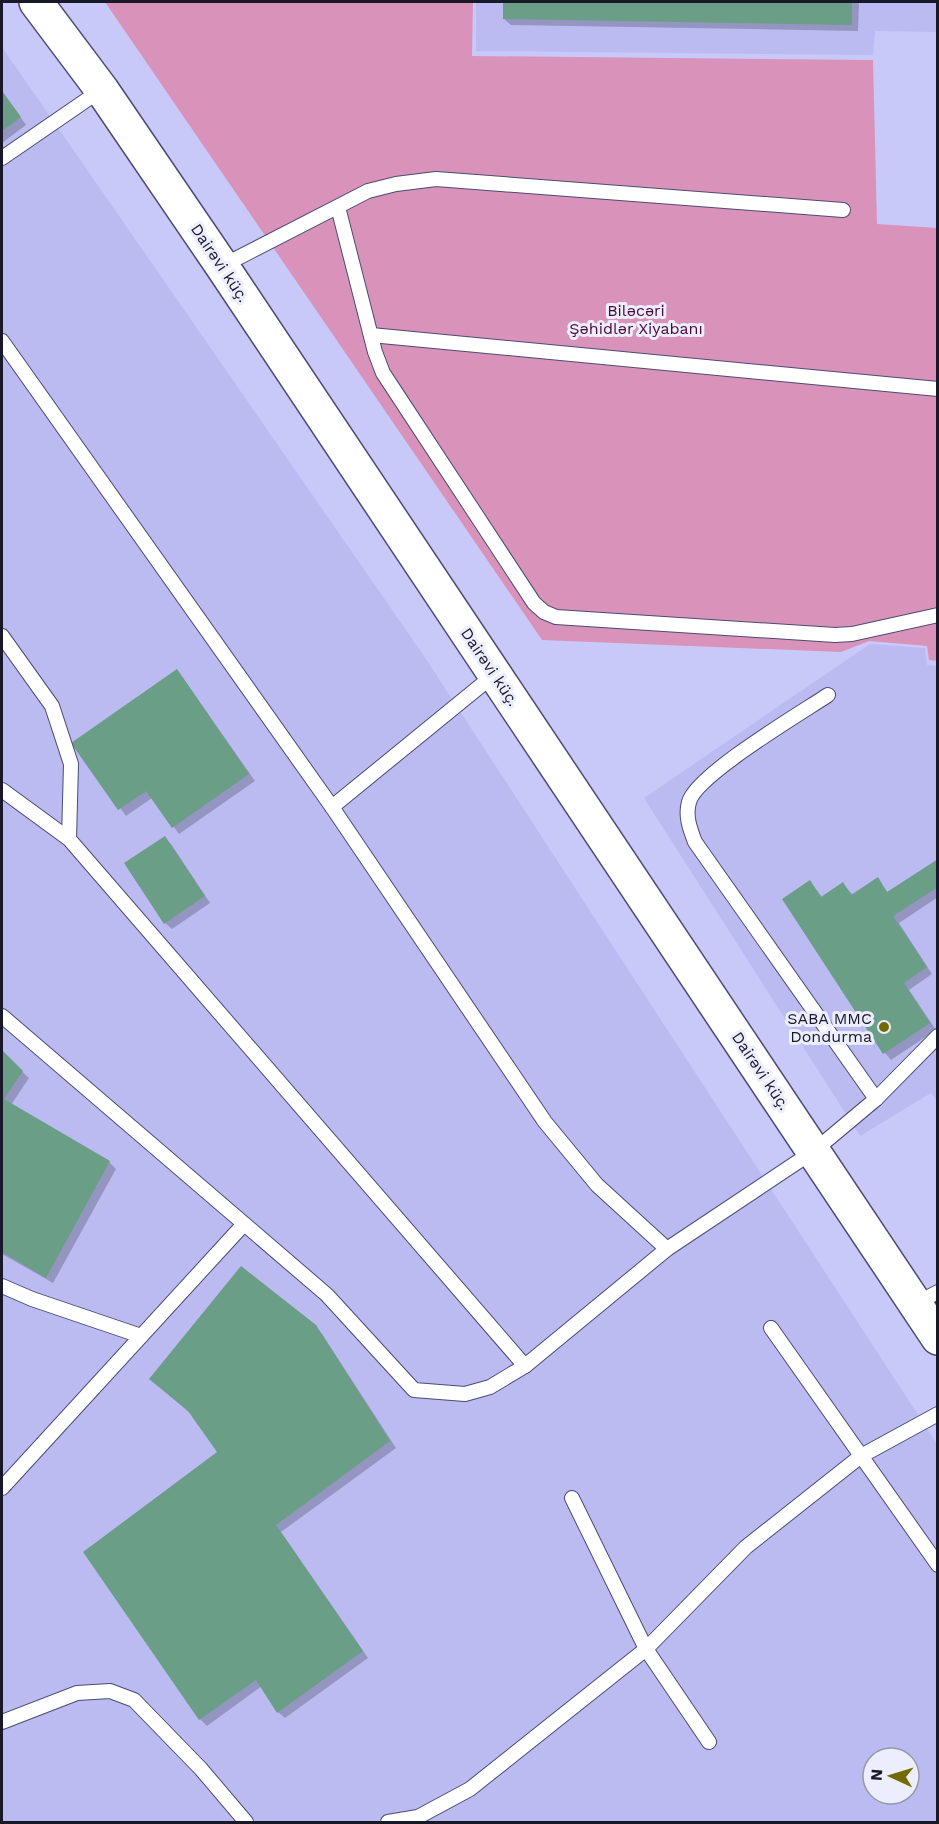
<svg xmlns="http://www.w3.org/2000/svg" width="939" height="1824" font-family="'Work Sans',sans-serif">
  <rect width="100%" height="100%" fill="#c8c9f9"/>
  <!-- built -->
  <g fill="#bbbbf2" fill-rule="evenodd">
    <path d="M476,2h461v30l-62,-1 -2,24 -397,-4z"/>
    <path d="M2,47l422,609 513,788v378h-935zM873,1758h36v36h-36z"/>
    <path d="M870,644l55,4 2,17 11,1 -1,435 -6,-8 -71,43 -216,-338z"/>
  </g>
  <!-- green -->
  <path fill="#d993bb" d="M105,2h368l-1,54 401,4 4,164 60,4v433l-8,-1 -2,-14 -58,-5 -28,11 -299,-12z"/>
  <!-- shadow -->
  <g fill="#0003">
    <path d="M504,2h355l-1,29 -347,-6 -7,-6z"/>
    <path d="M2,91l24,34 -24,18z"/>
    <path d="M177,671l6,7 72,103 -76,53 -27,-36 -26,18 -53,-73z"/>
    <path d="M164,838l7,6 39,59 -38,26 -7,-6z"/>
    <path d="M938,861v36l-39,26 33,51 -23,16 27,40 -45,30 -6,-7 -101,-154 26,-17 12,15 21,-13 10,11 24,-16 11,14z"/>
    <path d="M2,1052l27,26 -18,27 98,57 7,7 -63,114 -51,-29z"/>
    <path d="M315,1326l7,8 74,114 -115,84 87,126 -83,60 -7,-6 -16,-26 -55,40 -7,-7 19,-267 -28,-38 -40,-35z"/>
  </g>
  <!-- building -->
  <g fill="#6a9e86">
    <path d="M503,2h349v23l-349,-6z"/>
    <path d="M2,91l19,26 -19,14z"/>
    <path d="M177,669l72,105 -77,54 -26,-37 -28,19 -47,-67z"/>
    <path d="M165,836l40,60 -41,28 -40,-61z"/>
    <path d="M938,859v28l-45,29 34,51 -23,16 26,40 -47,31 -101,-155 28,-19 11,17 22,-15 8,13 27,-18 9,15z"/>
    <path d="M2,1050l21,21 -19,28 106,62 -64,117 -44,-26z"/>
    <path d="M241,1266l75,59 74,116 -114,84 87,126 -86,62 -21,-33 -57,40 -116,-168 134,-100 -29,-41 -39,-32z"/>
  </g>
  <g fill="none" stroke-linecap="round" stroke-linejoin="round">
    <!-- service casing -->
    <g stroke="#4b4b73" stroke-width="16">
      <g id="service">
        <path d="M2,158l99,-68"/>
        <path d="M338,207l37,145 8,21 151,230 10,9 12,5 279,18 17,-1 86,-19"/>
        <path d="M222,266l146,-75 28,-7 40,-5 407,31"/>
        <path d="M371,335l567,54"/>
        <path d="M2,341l330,466 213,315 52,63 70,64"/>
        <path d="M2,636l50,70 19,58 -2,75"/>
        <path d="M828,695c-27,18 -132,80 -139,107 -4,14 1,27 6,40l181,257"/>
        <path d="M2,790l67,49 456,527"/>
        <path d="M332,807l163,-133"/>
        <path d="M2,1016l325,279 87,95 51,4 25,-7 35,-21 142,-117 147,-98 62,-52 62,-63"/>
        <path d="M2,1286l30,13 109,37"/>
        <path d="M915,1304l23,-12"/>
        <path d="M771,1328l167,237"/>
        <path d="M2,1488l242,-264"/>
        <path d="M572,1498l74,151 63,93"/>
        <path d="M2,1722l75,-29 33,-2 24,9 67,69 45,53"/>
        <path d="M388,1822l30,-5 52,-28 176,-140 100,-102 115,-91 77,-42"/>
      </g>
    </g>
    <!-- primary casing -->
    <g stroke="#4b4b73" stroke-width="36">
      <path id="primary" d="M36,2l66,88 120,176 716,1072"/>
    </g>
    <!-- service -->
    <use href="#service" stroke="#fff" stroke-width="14"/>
    <!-- primary -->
    <use href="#primary" stroke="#fff" stroke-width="33"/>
  </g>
  <!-- markers -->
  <circle fill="#726a02" stroke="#edeefd" stroke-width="2" cx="884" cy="1027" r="6"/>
  <g text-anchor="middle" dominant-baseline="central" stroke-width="6" stroke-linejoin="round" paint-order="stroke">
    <!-- street labels -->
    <g font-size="16" fill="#181829" stroke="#edeefd">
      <text transform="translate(220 263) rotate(56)">Dairəvi küç.</text>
      <text transform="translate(490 667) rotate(56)">Dairəvi küç.</text>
      <text transform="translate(761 1071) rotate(56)">Dairəvi küç.</text>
    </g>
    <!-- park labels -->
    <g font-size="16" fill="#4d0638" stroke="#edeefd">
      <text x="636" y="310">Biləcəri<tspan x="636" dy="18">Şəhidlər Xiyabanı</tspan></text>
    </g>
    <!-- poi labels -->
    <g font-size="16" fill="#181829" stroke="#edeefd" text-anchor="end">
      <text x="872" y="1018">SABA MMC<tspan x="872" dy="18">Dondurma</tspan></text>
    </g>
  </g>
  <!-- border -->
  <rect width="939" height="1824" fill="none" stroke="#181829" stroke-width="6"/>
  <!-- north arrow -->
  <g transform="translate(891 1776) rotate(274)"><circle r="28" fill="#edeefd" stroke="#9898a8" stroke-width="1.5"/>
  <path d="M0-4.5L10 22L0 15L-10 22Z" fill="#726a02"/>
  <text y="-9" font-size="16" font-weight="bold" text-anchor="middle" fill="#181829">N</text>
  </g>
</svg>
